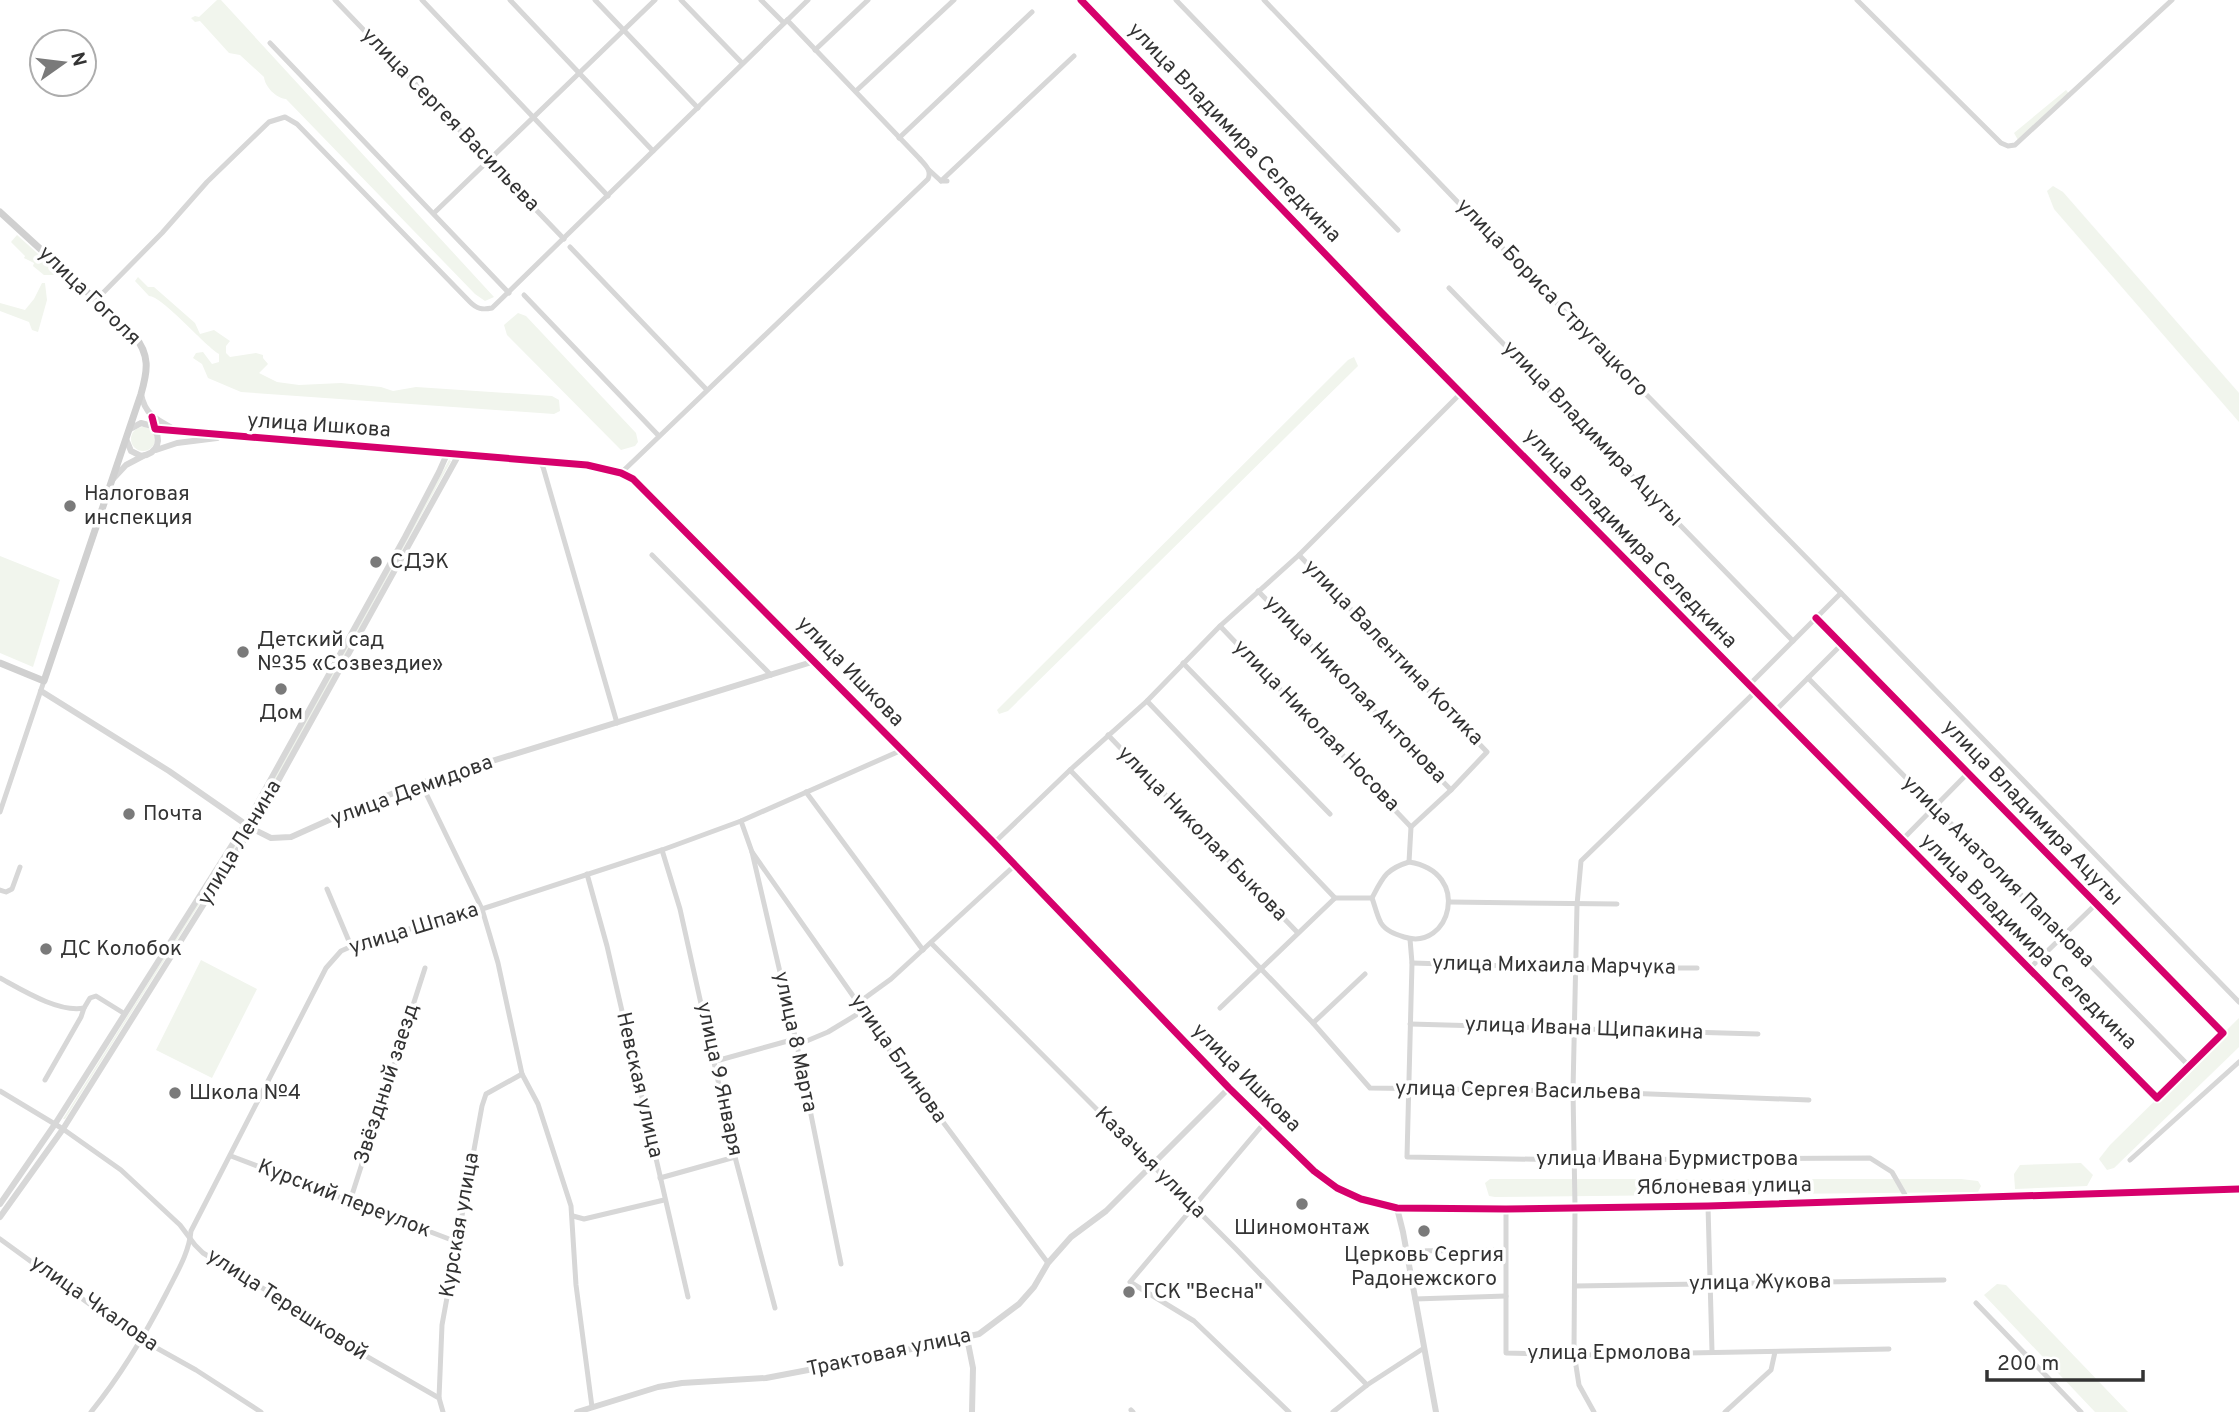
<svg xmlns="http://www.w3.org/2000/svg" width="2239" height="1412" font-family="Overpass,sans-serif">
  <rect width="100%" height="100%" fill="#fff"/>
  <!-- green -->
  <g fill="#f1f5ed">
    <path d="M217,0h4l273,297 -9,4 -10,-7 -189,-195c-10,-1 -21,-12 -22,-22l-24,-22 -11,-2 -29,-32 -5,1 -4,-4 4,-2 4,1z"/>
    <path d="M2066,90l4,5 -52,45 -4,-7z"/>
    <path d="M2053,186l10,6 176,201v29l-185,-213 -7,-18z"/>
    <path d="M17,235l39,35v5h-12l-11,-9 1,-3 -10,-5 1,-2 -14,-14z"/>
    <path d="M138,277l10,10h6l41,36 5,11 14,-4 16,11 -4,5v7l4,4 26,-4 7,2v3l5,6 -9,9 18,9 22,3 42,-2 40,4 12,4 23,-4 136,9 7,4 1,11 -6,3 -313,-22 -33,-14 -6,-14 -9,-6 3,-5 7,-1 9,12 7,-2v-8c-16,-10 -57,-58 -70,-58l-14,-15z"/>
    <path d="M42,283h3l2,17 -9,32 -6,-2 -3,-8 -29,-11v-8l25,7 9,-11z"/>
    <path d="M518,313l8,3 110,117 2,9 -3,4 -14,4 -114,-115 -3,-10z"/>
    <path d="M1354,357l4,9 -350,345 -9,3 -2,-4 351,-350z"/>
    <circle cx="143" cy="439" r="12"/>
    <path d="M449,460l2,1 -196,358 -2,-2z"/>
    <path d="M0,556l60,24 -27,87 -33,-14z"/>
    <path d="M242,833l1,2 -178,284h-2z"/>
    <path d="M201,960l56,29 -45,89 -56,-28z"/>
    <path d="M2239,1018v29l-125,121 -7,2 -8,-11 11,-14z"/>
    <path d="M2081,1163l12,12 -6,11 -72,3 -1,-15 6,-9z"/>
    <path d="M1490,1179h471l17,2 3,5 -3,6 -483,5 -6,-1 -4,-13z"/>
    <path d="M1997,1284l9,1 122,127h-33l-111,-117z"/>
  </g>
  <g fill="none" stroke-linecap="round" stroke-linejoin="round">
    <!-- minor -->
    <g stroke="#d7d7d7" stroke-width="5">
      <path d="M335,0l229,239"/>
      <path d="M422,0l186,196"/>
      <path d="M510,0l143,151"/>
      <path d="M595,0l103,108"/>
      <path d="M681,0l61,63"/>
      <path d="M761,0l23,23"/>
      <path d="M1081,0l300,312 776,786 66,-65 -407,-415"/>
      <path d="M1176,0l222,230"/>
      <path d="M1264,0l210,219 367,374 -92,92"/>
      <path d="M1857,0l144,143 7,3 7,-1 157,-145"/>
      <path d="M270,43l239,250"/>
      <path d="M815,50l53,-50"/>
      <path d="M856,91l98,-91"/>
      <path d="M899,138l133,-126"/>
      <path d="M929,170l12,11h6"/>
      <path d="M941,181l133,-125"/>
      <path d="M434,213l221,-213"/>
      <path d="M570,247l136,142"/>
      <path d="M1449,288l344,353"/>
      <path d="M524,295l134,140"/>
      <path d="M96,300l66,-67 45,-51 62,-60 16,-5 12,7 173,178c7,7 12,8 22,6l316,-308"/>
      <path d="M539,461l4,6 74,256"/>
      <path d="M621,473l307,-294c4,-9 -3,-14 -9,-21l-132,-138"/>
      <path d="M652,555l119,120"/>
      <path d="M1299,555l188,197 -36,38 -40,37 -2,35"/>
      <path d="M1258,591l193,199"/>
      <path d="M1841,593l398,409"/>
      <path d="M1220,626l191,201"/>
      <path d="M1183,663l147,151"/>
      <path d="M1808,678l381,388"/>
      <path d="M1147,701l188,197"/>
      <path d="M1775,711l67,-67"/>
      <path d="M1108,735l189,197"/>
      <path d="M1070,770l243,253 57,65 203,3 236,9"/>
      <path d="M421,783l61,126 16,54 24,111 16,30 33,102 5,79 16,122"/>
      <path d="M806,792l117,158"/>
      <path d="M0,812l44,-131"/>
      <path d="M741,821l11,31 45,193 44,219"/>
      <path d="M1902,840l66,-67"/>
      <path d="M994,843l76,-73 77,-69 73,-75 79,-71 162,-162"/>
      <path d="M662,850l18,59 55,248 40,151"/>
      <path d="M752,852l106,151 3,9 187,251"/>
      <path d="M1409,862c64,10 41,90 -5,75 -9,-3 -18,-6 -23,-14 -4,-7 -6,-17 -9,-25 11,-21 14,-29 37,-36z"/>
      <path d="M587,874l20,72 81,351"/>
      <path d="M327,889l24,57"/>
      <path d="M0,890l6,2 6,-3 8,-22"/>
      <path d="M1450,902l167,2"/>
      <path d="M1410,939l2,24 -5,194 167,3 296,-2 22,14 16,28"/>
      <path d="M931,943l305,306 131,136"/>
      <path d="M1412,963l163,5h122"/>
      <path d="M2029,969l67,-65"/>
      <path d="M0,978c22,12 59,35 84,30l6,-10 6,-2 29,18"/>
      <path d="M858,1003l33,-24 123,-113"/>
      <path d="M1220,1008l115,-110h37"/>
      <path d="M1313,1023l52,-49"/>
      <path d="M1410,1024l348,10"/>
      <path d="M797,1045l31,-13 33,-20"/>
      <path d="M716,1061l79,-22"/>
      <path d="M45,1080l36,-63 3,-9"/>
      <path d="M0,1091l63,38 58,41 59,55 15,20 8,8 73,43 43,33 120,69 4,14"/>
      <path d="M1265,1122l-135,160 64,39 95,91"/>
      <path d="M231,1156l226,86"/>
      <path d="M2130,1160l109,-98"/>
      <path d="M660,1178l75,-21"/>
      <path d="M350,1201l75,-233"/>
      <path d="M1708,1206l4,145"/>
      <path d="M1506,1209v144l78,2 305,-6"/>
      <path d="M573,1216l11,3 80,-19"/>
      <path d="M0,1239l128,93 68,38 65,42"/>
      <path d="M1406,1251l99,-1"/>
      <path d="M1575,1286l369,-6"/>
      <path d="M1415,1299l91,-3"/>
      <path d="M1976,1303l105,109"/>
      <path d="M439,1398l3,-73 40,-219 4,-12 36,-20"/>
      <path d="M1131,1410l2,2"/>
      <path d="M91,1412c31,-38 54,-77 76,-120 10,-20 22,-39 24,-61l135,-263 15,-17 18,-8 123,-34 180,-59 79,-29 161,-71"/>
      <path d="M1333,1412l34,-27 57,-37"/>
      <path d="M1594,1412l-15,-27 -5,-32 1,-146 -2,-116 4,-186 4,-44 174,-169"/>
      <path d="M1725,1412l46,-42 4,-18"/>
    </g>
    <!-- tertiary -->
    <g stroke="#d7d7d7" stroke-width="6">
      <path d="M141,394c4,21 16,26 33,35"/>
      <path d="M152,417l3,12 432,36 34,8 12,6 361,364 235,245 85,83 23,17 24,11 36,9 109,1 202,-3 531,-17"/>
      <path d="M126,439l5,12 10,5c17,-2 22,-17 11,-30l-11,-3 -11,6"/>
      <path d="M156,450l21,-7 40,-5"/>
      <path d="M113,479l13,-14 17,-9"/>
      <path d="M41,691l128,80 82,57 20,10 20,-1 76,-34 54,-20 394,-122"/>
      <path d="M0,1204l55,-80 196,-309 154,-278 34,-65 8,-18"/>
      <path d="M1397,1208l6,24 33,180"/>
      <path d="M0,1217l63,-88 194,-310 201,-363"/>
      <path d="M967,1338l6,30 -1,44"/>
      <path d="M577,1412l81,-25 24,-4 84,-5 100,-19 113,-25 40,-30 15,-17 14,-24 23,-26 35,-26 123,-123"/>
    </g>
    <!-- secondary -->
    <path stroke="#d0d0d0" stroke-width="7" d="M0,212l134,123c16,20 14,35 7,59l-97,287 -44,-18"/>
    <!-- cycleway casing -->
    <g stroke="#fff" stroke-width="11">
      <g id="cycleway">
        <path d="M1081,0l300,312 776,786 66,-65 -407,-415"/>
        <path d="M152,417l3,12 432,36 34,8 12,6 361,364 235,245 85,83 23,17 24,11 36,9 109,1 202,-3 531,-17"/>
      </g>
    </g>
    <!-- cycleway -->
    <use href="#cycleway" stroke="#d6006c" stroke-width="7"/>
  </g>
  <!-- markers -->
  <g fill="#7a7a7a" stroke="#fff" stroke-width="2.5">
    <circle cx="70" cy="506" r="7"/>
    <circle cx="376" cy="562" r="7"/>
    <circle cx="243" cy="652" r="7"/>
    <circle cx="281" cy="689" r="7"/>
    <circle cx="129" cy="814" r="7"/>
    <circle cx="46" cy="949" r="7"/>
    <circle cx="175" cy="1093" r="7"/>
    <circle cx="1302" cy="1204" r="7"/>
    <circle cx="1424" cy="1231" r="7"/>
    <circle cx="1129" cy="1292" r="7"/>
  </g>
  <g text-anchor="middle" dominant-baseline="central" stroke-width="7" stroke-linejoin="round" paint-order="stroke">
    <!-- street labels -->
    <g font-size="21" fill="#333" stroke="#fff">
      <text transform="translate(450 120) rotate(46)">улица Сергея Васильева</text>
      <text transform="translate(1234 133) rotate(46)">улица Владимира Селедкина</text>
      <text transform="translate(89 296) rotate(44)">улица Гоголя</text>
      <text transform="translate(1552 298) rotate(46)">улица Бориса Стругацкого</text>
      <text transform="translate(319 426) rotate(4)">улица Ишкова</text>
      <text transform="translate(1592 434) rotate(46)">улица Владимира Ацуты</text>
      <text transform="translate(1630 539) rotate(46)">улица Владимира Селедкина</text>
      <text transform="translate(1393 653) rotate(46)">улица Валентина Котика</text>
      <text transform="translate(850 672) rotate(46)">улица Ишкова</text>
      <text transform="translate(1355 690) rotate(46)">улица Николая Антонова</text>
      <text transform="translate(1316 726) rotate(46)">улица Николая Носова</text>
      <text transform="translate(412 791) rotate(-20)">улица Демидова</text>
      <text transform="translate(2032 813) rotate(46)">улица Владимира Ацуты</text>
      <text transform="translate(1202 834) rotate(46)">улица Николая Быкова</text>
      <text transform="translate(240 843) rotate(-59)">улица Ленина</text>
      <text transform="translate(1998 872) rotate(45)">улица Анатолия Папанова</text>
      <text transform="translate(414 929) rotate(-17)">улица Шпака</text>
      <text transform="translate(2028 942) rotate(45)">улица Владимира Селедкина</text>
      <text transform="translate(1554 966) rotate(1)">улица Михаила Марчука</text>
      <text transform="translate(1584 1029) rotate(2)">улица Ивана Щипакина</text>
      <text transform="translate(795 1042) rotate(78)">улица 8 Марта</text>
      <text transform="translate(898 1059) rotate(55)">улица Блинова</text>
      <text transform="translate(1246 1078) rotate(45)">улица Ишкова</text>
      <text transform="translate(719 1079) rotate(78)">улица 9 Января</text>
      <text transform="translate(387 1084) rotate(-72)">Звёздный заезд</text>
      <text transform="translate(639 1085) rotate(77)">Невская улица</text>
      <text transform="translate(1518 1091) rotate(1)">улица Сергея Васильева</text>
      <text x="1667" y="1159">улица Ивана Бурмистрова</text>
      <text transform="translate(1150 1163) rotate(45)">Казачья улица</text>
      <text transform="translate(1724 1187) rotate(-1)">Яблоневая улица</text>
      <text transform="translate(344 1199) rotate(21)">Курский переулок</text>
      <text transform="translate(460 1225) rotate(-80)">Курская улица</text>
      <text transform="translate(1760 1283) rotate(-1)">улица Жукова</text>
      <text transform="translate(94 1304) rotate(35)">улица Чкалова</text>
      <text transform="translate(287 1305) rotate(33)">улица Терешковой</text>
      <text transform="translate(889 1353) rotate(-12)">Трактовая улица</text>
      <text x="1609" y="1353">улица Ермолова</text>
    </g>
    <!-- poi labels -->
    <g font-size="21" fill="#333" stroke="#fff" text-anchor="start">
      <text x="84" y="494">Налоговая<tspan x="84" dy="24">инспекция</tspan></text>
      <text x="390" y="562">СДЭК</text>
      <text x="257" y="640">Детский сад<tspan x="257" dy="24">№35 «Созвездие»</tspan></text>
      <text x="281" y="713" text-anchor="middle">Дом</text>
      <text x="143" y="814">Почта</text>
      <text x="60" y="949">ДС Колобок</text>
      <text x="189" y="1093">Школа №4</text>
      <text x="1302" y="1228" text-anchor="middle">Шиномонтаж</text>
      <text x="1424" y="1255" text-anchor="middle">Церковь Сергия<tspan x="1424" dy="24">Радонежского</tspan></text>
      <text x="1143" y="1292">ГСК "Весна"</text>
    </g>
  </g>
  <!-- north arrow -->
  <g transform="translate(63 63) rotate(76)"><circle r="33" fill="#ffffff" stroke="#adadad" stroke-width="2"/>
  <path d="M0-5L12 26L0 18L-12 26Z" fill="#7a7a7a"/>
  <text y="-10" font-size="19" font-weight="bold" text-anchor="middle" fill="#333333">N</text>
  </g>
  <!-- scale -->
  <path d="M1987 1370v10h156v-10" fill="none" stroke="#333333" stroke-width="3.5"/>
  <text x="1997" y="1370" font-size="21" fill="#333333" stroke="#ffffff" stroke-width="5" paint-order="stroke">200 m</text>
</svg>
